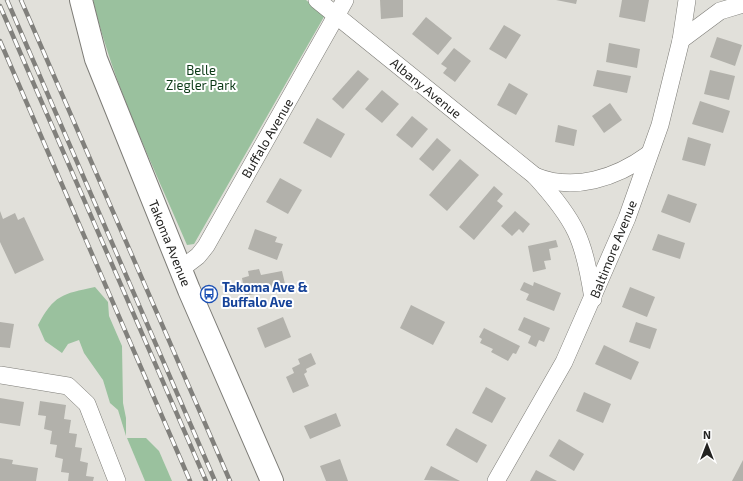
<svg xmlns="http://www.w3.org/2000/svg" width="743" height="481" font-family="'Exo 2',sans-serif">
  <rect width="100%" height="100%" fill="#e1e0da"/>
  <!-- green -->
  <g fill="#9ac19e">
    <path d="M93,0h213l19,15 -131,229 -7,1c-34,-80 -74,-160 -94,-245z"/>
    <path d="M95,287l13,15 1,14 13,30 1,57 3,15v18l-8,-26 -8,-7 -7,-23 -19,-27 -5,-13 -11,4 -6,9 -17,-12 -7,-16c16,-30 24,-31 57,-38z"/>
    <path d="M127,438h19l13,13 13,30h-27z"/>
  </g>
  <!-- building -->
  <g fill="#b2b1ab">
    <path d="M380,0h23v17l-22,2z"/>
    <path d="M556,0h21l-1,4z"/>
    <path d="M622,0h27l-4,22 -26,-5z"/>
    <path d="M426,17l26,21 -14,17 -26,-21z"/>
    <path d="M504,25l17,10 -15,24 -17,-10z"/>
    <path d="M717,37l25,8 -7,21 -25,-9z"/>
    <path d="M609,43l31,6 -3,19 -31,-6z"/>
    <path d="M454,48l17,13 -16,21 -12,-9 4,-5 -6,-4z"/>
    <path d="M358,70l11,9 -26,30 -11,-10z"/>
    <path d="M597,70l34,6 -4,17 -34,-7z"/>
    <path d="M710,70l25,6 -6,24 -25,-6z"/>
    <path d="M509,83l19,11 -12,21 -19,-10z"/>
    <path d="M382,90l17,14 -17,19 -17,-14z"/>
    <path d="M700,101l30,10 -7,22 -31,-9z"/>
    <path d="M610,103l12,17 -18,13 -12,-17z"/>
    <path d="M412,116l16,13 -16,19 -16,-13z"/>
    <path d="M317,118l28,16 -14,24 -28,-15z"/>
    <path d="M558,125l19,5 -3,16 -19,-4z"/>
    <path d="M688,137l23,7 -6,22 -23,-6z"/>
    <path d="M437,138l14,12 -18,21 -14,-12z"/>
    <path d="M460,159l19,16 -32,36 -18,-16z"/>
    <path d="M280,178l22,12 -14,24 -22,-12z"/>
    <path d="M494,186l9,8 -6,7 6,5 -29,34 -15,-13z"/>
    <path d="M668,194l29,10 -7,19 -29,-11z"/>
    <path d="M0,211l3,8 12,-6 3,7 6,-3 20,43 -29,14 -15,-32z"/>
    <path d="M515,211l15,13 -7,9 -4,-4 -7,7 -11,-10z"/>
    <path d="M255,229l22,8 -2,5 8,2 -6,16 -29,-11z"/>
    <path d="M658,234l27,9 -5,16 -28,-9z"/>
    <path d="M556,240l2,7 -9,2 2,11 -7,1 2,8 -13,3 -5,-26z"/>
    <path d="M259,269l2,6 21,-4 4,17 -41,8 -3,-18 7,-2 -1,-5z"/>
    <path d="M524,282l9,4 1,-4 27,11 -7,18 -28,-11 3,-6 -9,-4z"/>
    <path d="M630,287l25,10 -8,20 -25,-10z"/>
    <path d="M411,305l34,17 -12,23 -33,-17z"/>
    <path d="M283,317l8,20 -26,11 -8,-20z"/>
    <path d="M524,317l26,11 -6,14 -5,-2 -3,7 -8,-4 3,-7 -13,-6z"/>
    <path d="M0,322l14,2 -4,24 -10,-1z"/>
    <path d="M636,322l21,7 -7,20 -21,-7z"/>
    <path d="M484,328l36,18 -4,8 -3,-1 -5,8 -17,-9 2,-3 -13,-6 2,-4 -3,-2z"/>
    <path d="M604,345l35,17 -8,18 -36,-16z"/>
    <path d="M311,353l5,11 -10,5 1,3 -3,2 5,12 -16,7 -7,-16 8,-4 -2,-5 8,-4 -2,-5z"/>
    <path d="M486,387l20,11 -14,25 -20,-10z"/>
    <path d="M584,392l27,12 -8,19 -27,-12z"/>
    <path d="M0,398l24,4 -4,24 -20,-3z"/>
    <path d="M40,401l26,4 -2,14 7,1 -2,13 8,1 -2,13 7,1 -2,13 8,2 -2,13 8,1 -1,4h-25l1,-8 -8,-1 2,-13 -8,-2 2,-12 -7,-1 2,-13 -8,-2 2,-13 -8,-1z"/>
    <path d="M336,413l5,13 -31,13 -6,-13z"/>
    <path d="M456,428l31,17 -10,18 -31,-18z"/>
    <path d="M559,439l25,15 -10,17 -25,-15z"/>
    <path d="M0,458l13,2 -1,4 26,4 -2,13h-36z"/>
    <path d="M340,459l8,22h-22l-6,-15z"/>
    <path d="M743,460v21h-11z"/>
    <path d="M431,466l29,15 -36,-1z"/>
    <path d="M536,470l21,11h-27z"/>
  </g>
  <g fill="none" stroke-linecap="round" stroke-linejoin="round">
    <!-- street casing -->
    <g stroke="#7d7c77" stroke-width="18">
      <g id="street">
        <path d="M317,0l218,176c41,45 49,63 58,123"/>
        <path d="M681,40l39,-29 23,-7"/>
        <path d="M535,176c39,16 81,2 114,-22"/>
        <path d="M181,269l17,-13 8,-10 139,-246"/>
        <path d="M0,375l68,11 19,18 30,77"/>
        <path d="M496,481l68,-119 63,-144 33,-93 21,-85 6,-40"/>
      </g>
    </g>
    <!-- secondary casing -->
    <g stroke="#7d7c77" stroke-width="24">
      <path id="secondary" d="M81,0l15,59 93,231 83,191"/>
    </g>
    <!-- street -->
    <use href="#street" stroke="#fff" stroke-width="17"/>
    <!-- secondary -->
    <use href="#secondary" stroke="#fff" stroke-width="22"/>
    <!-- rail casing -->
    <g stroke="#81807c" stroke-width="4.5">
      <g id="rail">
        <path d="M7,0l208,481"/>
        <path d="M21,0l209,481"/>
        <path d="M0,6l206,475"/>
        <path d="M0,41l190,440"/>
      </g>
    </g>
    <!-- rail -->
    <use href="#rail" stroke="#fff" stroke-width="3" stroke-dasharray="9" stroke-linecap="butt"/>
  </g>
  <!-- icons -->
  <defs>
    <g id="bus-ring" transform="scale(0.9)"><circle r="9.5" fill="#fff" stroke="#1a4fb4" stroke-width="1.5"/><path d="M-5-6H5V4H4V6H2V4H-2V6H-4V4H-5ZM-3.5-4V0h7V-4ZM-3.5 1.2v1.5H-2V1.2ZM2 1.2v1.5H3.5V1.2Z" fill="#1a4fb4"/></g>
  </defs>
  <g fill-rule="evenodd">
    <use href="#bus-ring" x="209" y="294"/>
  </g>
  <g text-anchor="middle" dominant-baseline="central" stroke-width="4" stroke-linejoin="round" paint-order="stroke">
    <!-- park labels -->
    <g font-size="13" fill="#0b3916" stroke="#fff">
      <text x="201" y="70">Belle<tspan x="201" dy="15">Ziegler Park</tspan></text>
    </g>
    <!-- street labels -->
    <g font-size="13" fill="#232321" stroke="#fff">
      <text transform="translate(426 88) rotate(39)">Albany Avenue</text>
      <text transform="translate(267 138) rotate(-60)">Buffalo Avenue</text>
      <text transform="translate(170 243) rotate(68)">Takoma Avenue</text>
      <text transform="translate(613 249) rotate(-68)">Baltimore Avenue</text>
    </g>
    <!-- transit labels -->
    <g font-size="13" font-weight="bold" fill="#164399" stroke="#fff" text-anchor="start">
      <text x="222" y="287">Takoma Ave &amp;<tspan x="222" dy="15">Buffalo Ave</tspan></text>
    </g>
  </g>
  <!-- north arrow -->
  <g transform="translate(707 445)" stroke="#ffffff" stroke-width="3" paint-order="stroke">
  <path d="M0-3L7 15L0 10L-7 15Z" fill="#232321"/>
  <text y="-6" font-size="11" font-weight="bold" text-anchor="middle" fill="#232321">N</text>
  </g>
</svg>
